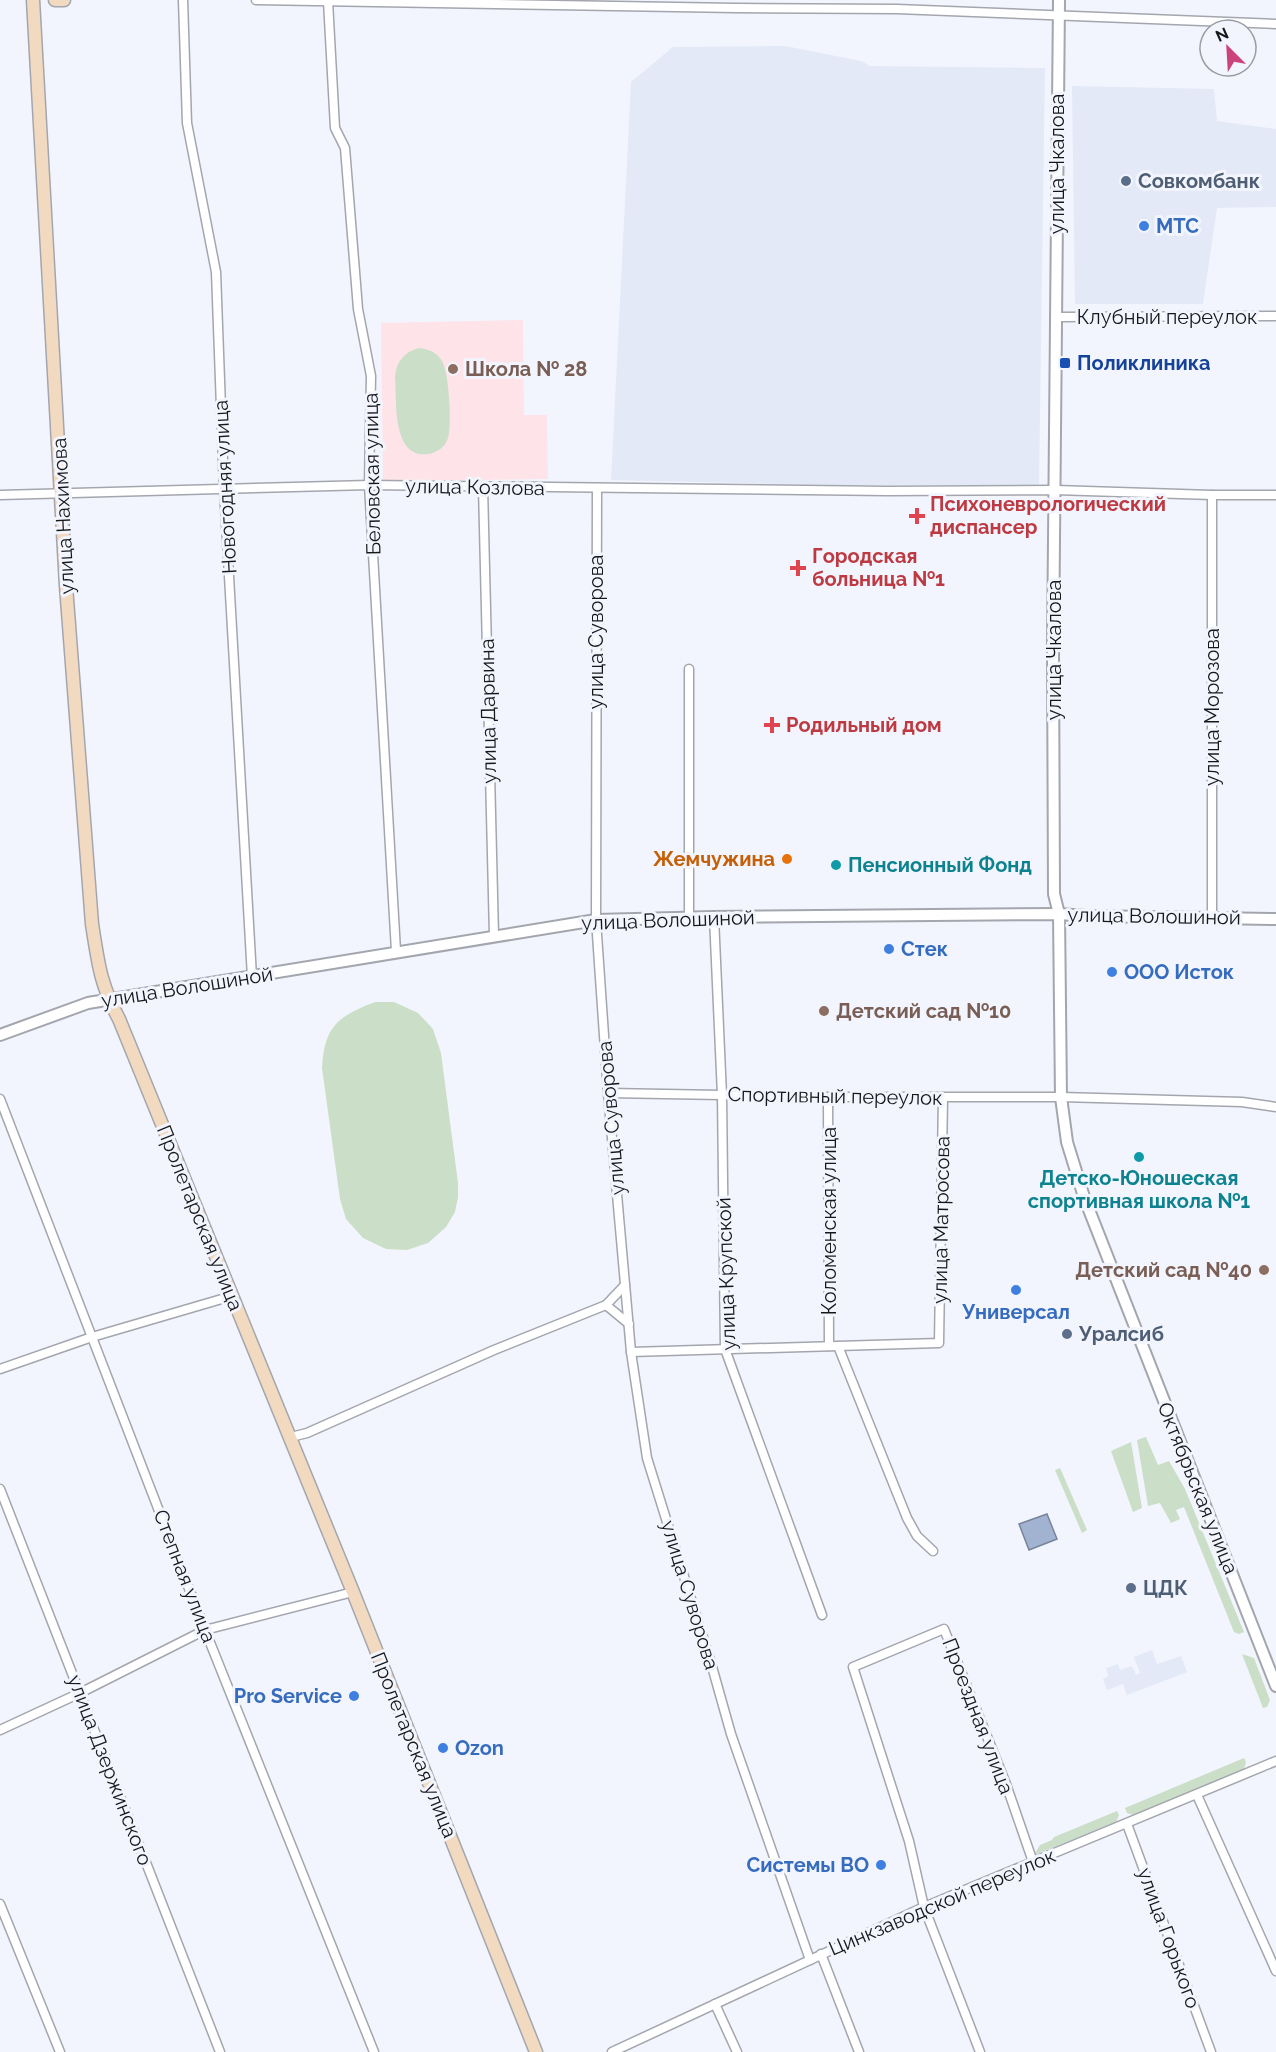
<svg xmlns="http://www.w3.org/2000/svg" width="1276" height="2052" font-family="Raleway,sans-serif">
  <rect width="100%" height="100%" fill="#f2f5fd"/>
  <!-- built -->
  <g fill="#e3e9f7">
    <path d="M785,46l76,15 9,5 175,2 -6,417h-212l-216,-5 20,-398 42,-35z"/>
    <path d="M1072,86l142,3 3,32 59,8v78l-59,1 -14,96h-128z"/>
    <path d="M1152,1650l5,14 24,-8 6,16 -60,23 -4,-11 -16,6 -4,-11 5,-3 -2,-8 12,-4 2,6 12,-4 4,9 4,-2 -6,-16z"/>
  </g>
  <!-- education -->
  <path fill="#fee3e9" d="M523,320l1,95h23l1,64 -165,2 -2,-158z"/>
  <!-- green -->
  <g fill="#cbdec8">
    <path d="M419,348c9,1 18,4 23,13 7,11 10,64 6,77 -3,9 -11,15 -20,16 -37,5 -31,-55 -33,-78 2,-15 9,-24 24,-28z"/>
    <path d="M375,1002h19l24,11 15,16 8,24 17,130v14l-3,15 -9,15 -18,16 -21,7 -21,-1 -23,-11 -17,-19 -6,-20 -18,-131c2,-41 16,-52 53,-66z"/>
    <path d="M1146,1437l12,28 11,-4 16,28 59,143 -5,2 -5,-2 -50,-125 -8,3 4,9 -9,4 -11,-20 -12,3 -11,-66z"/>
    <path d="M1131,1442l11,66 -9,4 -22,-61z"/>
    <path d="M1060,1468l27,62 -5,3 -27,-63z"/>
    <path d="M1242,1654l12,4 16,42 -3,7 -4,1z"/>
    <path d="M1244,1758l2,4 -2,7 -111,46 -6,-2 -2,-5z"/>
    <path d="M1117,1811l2,4 -3,7 -82,33 6,-10 12,-5 2,-3z"/>
  </g>
  <!-- water -->
  <path fill="#a2b2d1" stroke="#78849a" stroke-width="1.5" d="M1047,1514l10,25 -28,11 -10,-26z"/>
  <g fill="none" stroke-linecap="round" stroke-linejoin="round">
    <!-- minor casing -->
    <g stroke="#a4a6ae" stroke-width="11">
      <g id="minor">
        <path d="M183,0l4,123 29,149 8,217 28,488"/>
        <path d="M256,0l480,8 161,1 379,15"/>
        <path d="M328,1l7,127 10,20 13,161 13,67 -2,109 27,466"/>
        <path d="M1057,317l219,-1"/>
        <path d="M483,487l11,449"/>
        <path d="M597,488l-1,432 12,173 23,259 16,106 64,205 20,71 79,226"/>
        <path d="M0,495l369,-10 519,6 167,-1 157,5h64"/>
        <path d="M1212,495v423"/>
        <path d="M689,917v-248"/>
        <path d="M714,917l8,178 3,254 97,266"/>
        <path d="M608,1093l220,4h233l181,5 34,5"/>
        <path d="M828,1097l1,249"/>
        <path d="M0,1099l205,531 169,422"/>
        <path d="M606,1305l23,19"/>
        <path d="M838,1346l69,172 10,18 16,15"/>
        <path d="M631,1352l308,-9 4,-246"/>
        <path d="M0,1369l92,-32 140,-41"/>
        <path d="M291,1437l16,-4 187,-83 112,-45 19,-20"/>
        <path d="M0,1489l220,563"/>
        <path d="M0,1730l80,-37 125,-63 148,-38"/>
        <path d="M1197,1795l79,176"/>
        <path d="M1127,1824l84,228"/>
        <path d="M0,1904l60,148"/>
        <path d="M821,1954l38,98"/>
        <path d="M715,2004l22,48"/>
        <path d="M612,2052l312,-145 352,-146"/>
        <path d="M980,2052l-56,-145 -15,-66 -56,-174 91,-38 62,155 27,78"/>
      </g>
    </g>
    <!-- tertiary casing -->
    <g stroke="#a4a6ae" stroke-width="14">
      <g id="tertiary">
        <path d="M1059,0l-6,647 1,247 5,20 2,183 6,45 17,55 192,489"/>
        <path d="M0,1035l88,-32 508,-83 118,-3 345,-3 28,2 189,3"/>
      </g>
    </g>
    <!-- secondary casing -->
    <g stroke="#a4a6ae" stroke-width="15">
      <g id="secondary">
        <path d="M33,0l33,586 26,338c6,38 8,60 27,95l234,573 183,460"/>
        <path d="M55,0h9"/>
      </g>
    </g>
    <!-- minor -->
    <use href="#minor" stroke="#fff" stroke-width="8"/>
    <!-- tertiary -->
    <use href="#tertiary" stroke="#fff" stroke-width="10"/>
    <!-- secondary -->
    <use href="#secondary" stroke="#f2dac0" stroke-width="12"/>
  </g>
  <!-- markers -->
  <g fill="#5c6f8a" stroke="#f2f5fd" stroke-width="2">
    <circle cx="1126" cy="181" r="6"/>
    <circle cx="1067" cy="1334" r="6"/>
    <circle cx="1131" cy="1588" r="6"/>
  </g>
  <g fill="#3f7fe0" stroke="#f2f5fd" stroke-width="2">
    <circle cx="1144" cy="226" r="6"/>
    <circle cx="889" cy="949" r="6"/>
    <circle cx="1112" cy="972" r="6"/>
    <circle cx="1016" cy="1290" r="6"/>
    <circle cx="354" cy="1696" r="6"/>
    <circle cx="443" cy="1748" r="6"/>
    <circle cx="881" cy="1865" r="6"/>
  </g>
  <rect fill="#1a4fb4" stroke="#f2f5fd" stroke-width="2" x="1059" y="357" width="12" height="12" rx="3"/>
  <g fill="#8d6e63" stroke="#f2f5fd" stroke-width="2">
    <circle cx="453" cy="369" r="6"/>
    <circle cx="824" cy="1011" r="6"/>
    <circle cx="1264" cy="1270" r="6"/>
  </g>
  <g fill="#e0444e" stroke="#f2f5fd" stroke-width="2">
    <path d="M914 507h6v6h6v6h-6v6h-6v-6h-6v-6h6z"/>
    <path d="M795 559h6v6h6v6h-6v6h-6v-6h-6v-6h6z"/>
    <path d="M769 716h6v6h6v6h-6v6h-6v-6h-6v-6h6z"/>
  </g>
  <circle fill="#e8710a" stroke="#f2f5fd" stroke-width="2" cx="787" cy="859" r="6"/>
  <g fill="#0f9aa8" stroke="#f2f5fd" stroke-width="2">
    <circle cx="836" cy="865" r="6"/>
    <circle cx="1139" cy="1157" r="6"/>
  </g>
  <g text-anchor="middle" dominant-baseline="central" stroke-width="6" stroke-linejoin="round" paint-order="stroke">
    <!-- street labels -->
    <g font-size="20" fill="#161719" stroke="#f2f5fd">
      <text transform="translate(1057 164) rotate(-90)">улица Чкалова</text>
      <text x="1167" y="317">Клубный переулок</text>
      <text transform="translate(372 474) rotate(-91)">Беловская улица</text>
      <text transform="translate(225 487) rotate(-93)">Новогодняя улица</text>
      <text transform="translate(475 487) rotate(1)">улица Козлова</text>
      <text transform="translate(63 516) rotate(-93)">улица Нахимова</text>
      <text transform="translate(596 632) rotate(-90)">улица Суворова</text>
      <text transform="translate(1054 650) rotate(-90)">улица Чкалова</text>
      <text transform="translate(1212 707) rotate(-90)">улица Морозова</text>
      <text transform="translate(488 711) rotate(-91)">улица Дарвина</text>
      <text transform="translate(1154 916) rotate(1)">улица Волошиной</text>
      <text transform="translate(668 920) rotate(-2)">улица Волошиной</text>
      <text transform="translate(187 987) rotate(-9)">улица Волошиной</text>
      <text transform="translate(835 1096) rotate(1)">Спортивный переулок</text>
      <text transform="translate(611 1118) rotate(-95)">улица Суворова</text>
      <text transform="translate(200 1218) rotate(68)">Пролетарская улица</text>
      <text transform="translate(941 1220) rotate(-89)">улица Матросова</text>
      <text transform="translate(829 1221) rotate(-90)">Коломенская улица</text>
      <text transform="translate(726 1274) rotate(-92)">улица Крупской</text>
      <text transform="translate(1198 1488) rotate(68)">Октябрьская улица</text>
      <text transform="translate(185 1576) rotate(69)">Степная улица</text>
      <text transform="translate(690 1595) rotate(73)">улица Суворова</text>
      <text transform="translate(978 1716) rotate(69)">Проездная улица</text>
      <text transform="translate(414 1745) rotate(68)">Пролетарская улица</text>
      <text transform="translate(110 1770) rotate(69)">улица Дзержинского</text>
      <text transform="translate(942 1902) rotate(-23)">Цинкзаводской переулок</text>
      <text transform="translate(1169 1938) rotate(70)">улица Горького</text>
    </g>
    <!-- service labels -->
    <g font-size="20" font-weight="bold" fill="#4e5e75" stroke="#f2f5fd" text-anchor="start">
      <text x="1138" y="181">Совкомбанк</text>
      <text x="1079" y="1334">Уралсиб</text>
      <text x="1143" y="1588">ЦДК</text>
    </g>
    <!-- shop labels -->
    <g font-size="20" font-weight="bold" fill="#366cbe" stroke="#f2f5fd" text-anchor="start">
      <text x="1156" y="226">МТС</text>
      <text x="901" y="949">Стек</text>
      <text x="1124" y="972">ООО Исток</text>
      <text x="1016" y="1312" text-anchor="middle">Универсал</text>
      <text x="342" y="1696" text-anchor="end">Pro Service</text>
      <text x="455" y="1748">Ozon</text>
      <text x="869" y="1865" text-anchor="end">Системы ВО</text>
    </g>
    <!-- transit labels -->
    <g font-size="20" font-weight="bold" fill="#164399" stroke="#f2f5fd" text-anchor="start">
      <text x="1077" y="363">Поликлиника</text>
    </g>
    <!-- education labels -->
    <g font-size="20" font-weight="bold" fill="#785e54" stroke="#f2f5fd" text-anchor="start">
      <text x="465" y="369">Школа № 28</text>
      <text x="836" y="1011">Детский сад №10</text>
      <text x="1252" y="1270" text-anchor="end">Детский сад №40</text>
    </g>
    <!-- health labels -->
    <g font-size="20" font-weight="bold" fill="#be3a42" stroke="#f2f5fd" text-anchor="start">
      <text x="930" y="504">Психоневрологический<tspan x="930" dy="23">диспансер</tspan></text>
      <text x="812" y="556">Городская<tspan x="812" dy="23">больница №1</tspan></text>
      <text x="786" y="725">Родильный дом</text>
    </g>
    <!-- food labels -->
    <g font-size="20" font-weight="bold" fill="#c56008" stroke="#f2f5fd" text-anchor="end">
      <text x="775" y="859">Жемчужина</text>
    </g>
    <!-- culture labels -->
    <g font-size="20" font-weight="bold" fill="#0d838f" stroke="#f2f5fd" text-anchor="start">
      <text x="848" y="865">Пенсионный Фонд</text>
      <text x="1139" y="1178" text-anchor="middle">Детско-Юношеская<tspan x="1139" dy="23">спортивная школа №1</tspan></text>
    </g>
  </g>
  <!-- north arrow -->
  <g transform="translate(1228 48) rotate(336)"><circle r="28" fill="#f2f5fd" stroke="#9a9ca2" stroke-width="1.5"/>
  <path d="M0-4.5L10 22L0 15L-10 22Z" fill="#cc437c"/>
  <text y="-9" font-size="16" font-weight="bold" text-anchor="middle" fill="#161719">N</text>
  </g>
</svg>
